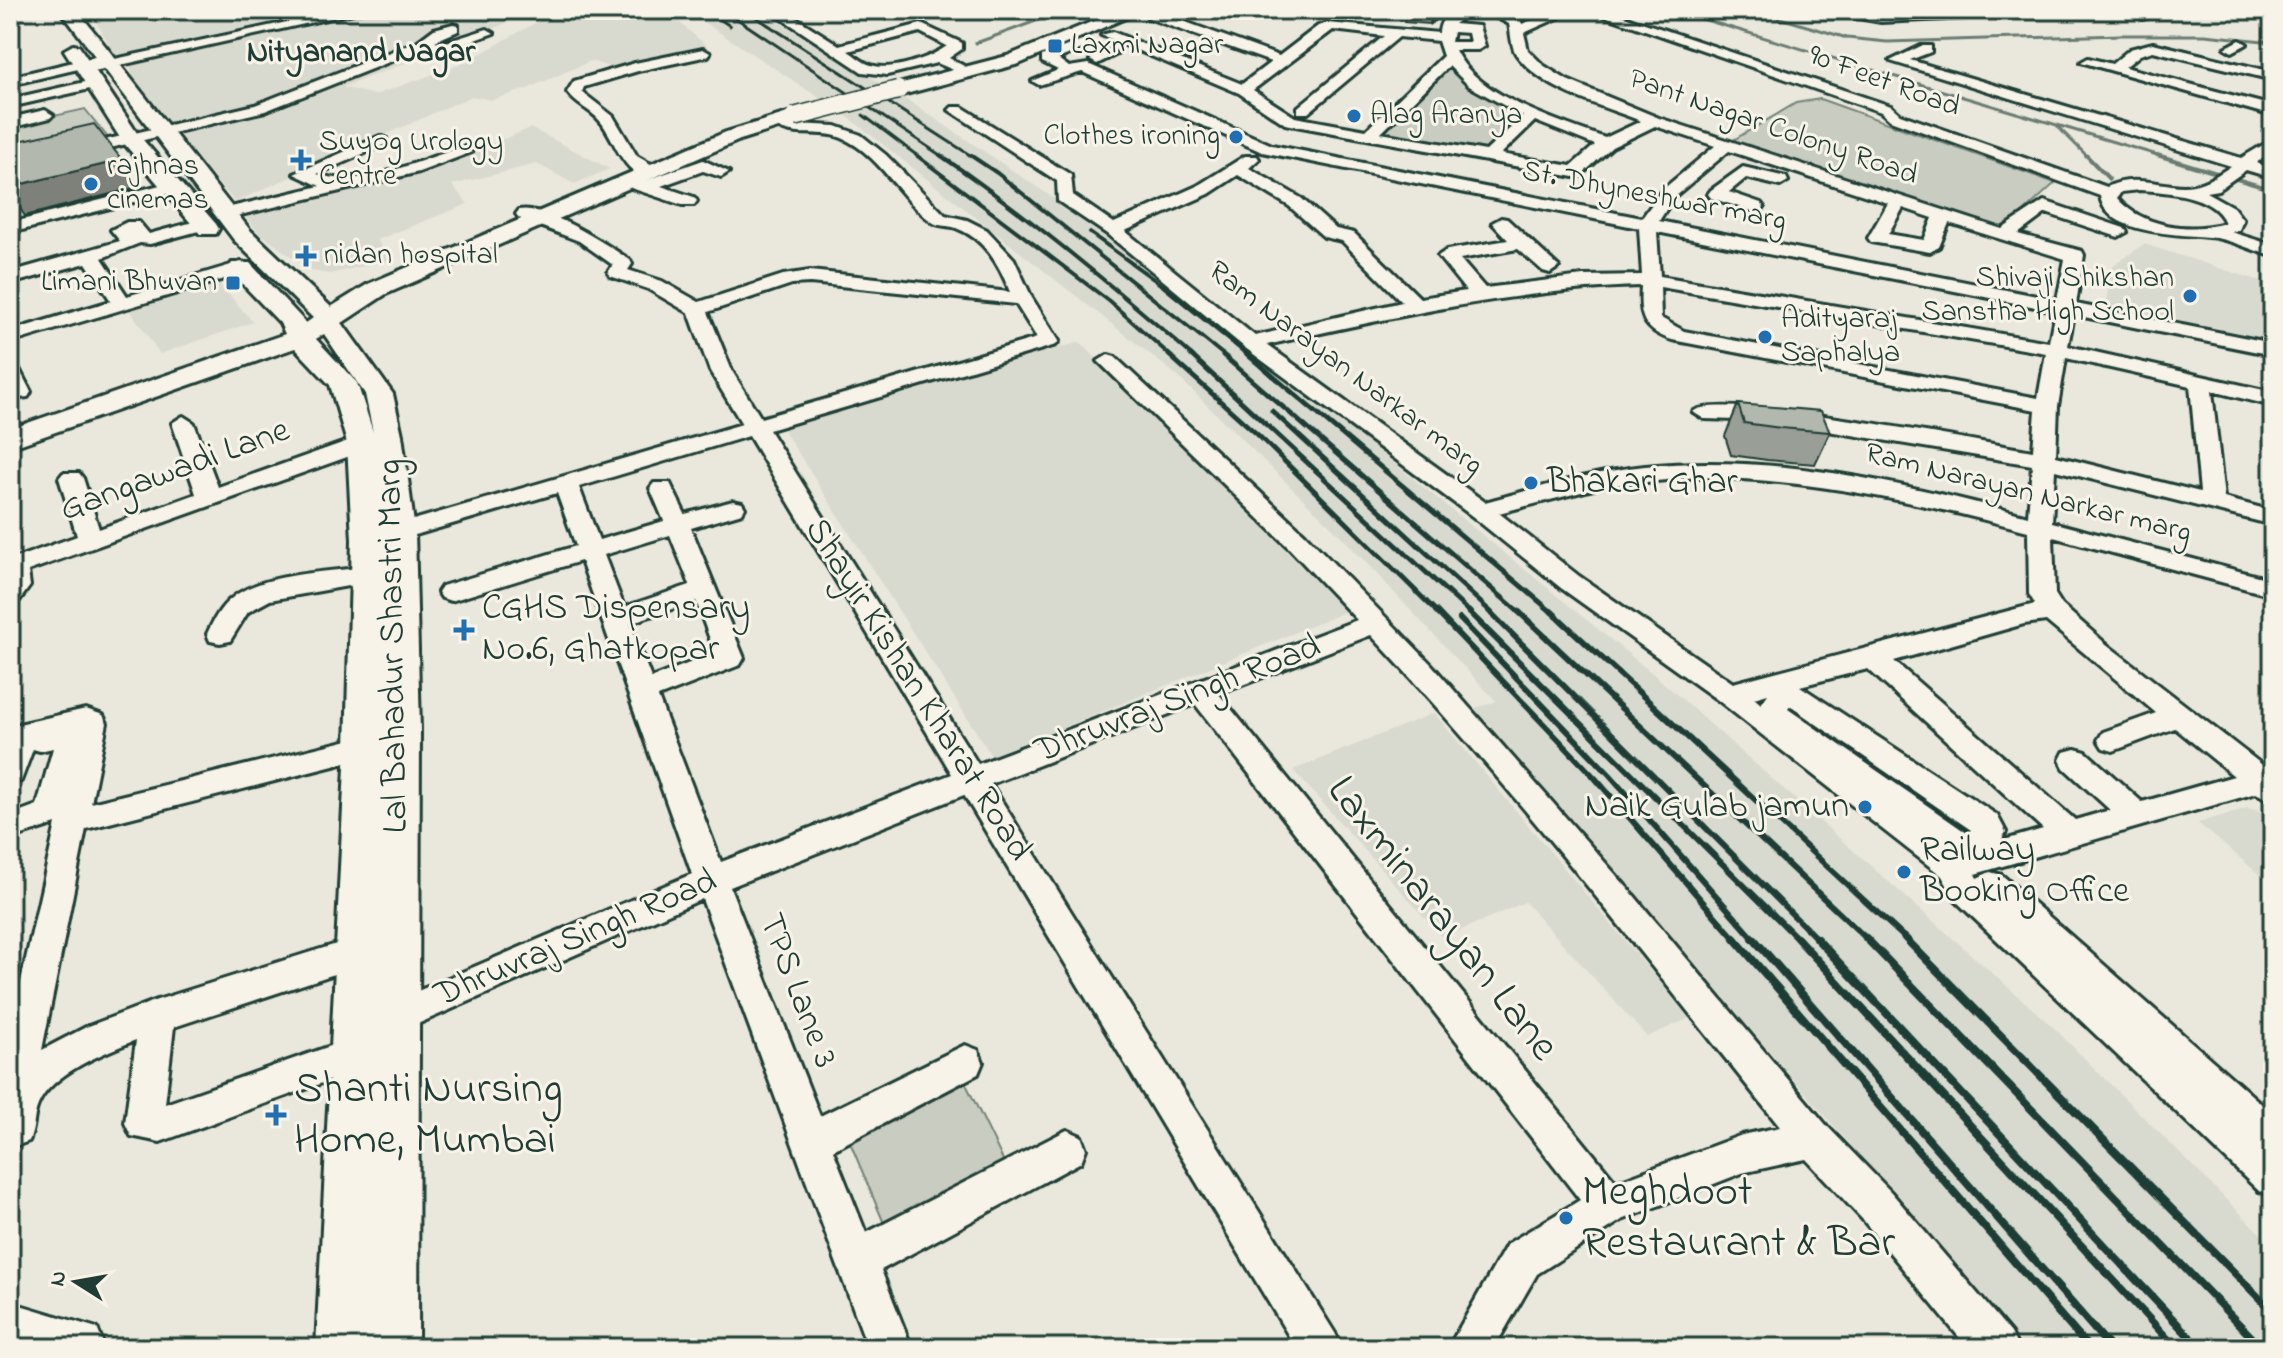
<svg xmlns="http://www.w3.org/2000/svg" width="2283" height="1358" font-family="'Indie Flower',sans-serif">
  <rect width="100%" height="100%" fill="#eae8dd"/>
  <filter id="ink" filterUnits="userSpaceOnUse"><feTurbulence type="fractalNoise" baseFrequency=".0125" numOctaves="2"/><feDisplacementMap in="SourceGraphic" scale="16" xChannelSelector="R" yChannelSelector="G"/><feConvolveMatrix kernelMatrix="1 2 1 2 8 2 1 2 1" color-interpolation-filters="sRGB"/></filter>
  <g filter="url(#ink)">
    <!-- built -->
    <g fill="#d9dacf">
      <path d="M103,10h246l-232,49 -26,-47z"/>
      <path d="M382,10h152l-52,24 -139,53 32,8 89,-32 94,-53h202l140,85 204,137 150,117 403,328 395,349 221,220v102h-247l-553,-639 23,-8 -155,-165 -167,-163 -330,-259 -150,-98 -16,5 30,26 -96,21 -21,-7 -64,28 -35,11 -20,-4 -237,106 -51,-57 -52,-70 -2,-10z"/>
      <path d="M531,128l79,41 -36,15 -37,-20 -85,21 16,19 -91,36 13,20 -60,14 -19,-3 -52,-38 -16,-19 179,-42z"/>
      <path d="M2144,244l129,41v55l-168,-34 8,-40z"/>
      <path d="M218,282l35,40 -93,32 -31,-45z"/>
      <path d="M1080,342l270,268 -358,147 -211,-331z"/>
      <path d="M1434,713l256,305 -43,19 -122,-135 -82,36 -150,-168z"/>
      <path d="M2247,808l16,4 10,8v66l-75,-63z"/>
    </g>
    <!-- green -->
    <g fill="#c8ccc1" stroke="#74847a" stroke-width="2">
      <path d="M1448,65l16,17 60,31 -41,40 -104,-18z"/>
      <path d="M1820,99l235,84 -53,49 -272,-90 66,-39z"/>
      <path d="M85,109l24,30 -99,24v-37z"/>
      <path d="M965,1082l39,80 -118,66 -37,-88z"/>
    </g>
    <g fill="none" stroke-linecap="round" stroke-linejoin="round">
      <!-- stream-far1 -->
      <g stroke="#6a7c72" stroke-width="3">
        <path d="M1672,10l492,147"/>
        <path d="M1753,10l94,28 40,4 234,-7h84l68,7"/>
        <path d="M1530,21l28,-11"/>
        <path d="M976,43l90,-33"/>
        <path d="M2058,127l30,30"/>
      </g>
      <!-- stream -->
      <g stroke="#6a7c72" stroke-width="4">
        <path d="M2086,155l23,24"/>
        <path d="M2157,155l116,35"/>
      </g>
      <!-- minor casing -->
      <g stroke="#1f3d34" stroke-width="6">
        <g id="minor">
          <path d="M343,10h24l-282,63 -7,-4 -68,16v-8l93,-22 7,5z"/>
          <path d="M769,10h15l55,35 82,-21 41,19v6l-13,9 28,15 -7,4 -33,-14 -50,12 -25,-3zM920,32l27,14c-17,12 -55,26 -76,19 -8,-2 -16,-10 -23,-14z"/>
          <path d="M987,10h48c-10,7 -38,7 -48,0z"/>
          <path d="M1458,10h15l-19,14 25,2 6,20 -7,4h-23c22,47 104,71 150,88l36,-17c-40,-16 -99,-30 -125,-67 -5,-8 -5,-21 -7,-30l-27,-14h17l21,9 2,5 36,-14h18l-52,23 4,17 15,15 24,15 92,38 343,111 42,-28 80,27 3,4 -9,5 -72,-24 -28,21 64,17 2,4 -8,49 197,39v12l-199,-40 -6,31 205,46v14l-61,-15 12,107 49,13v14l-218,-55 -3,52 221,58v16l-220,-59 2,57 7,11 43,38 160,124 8,-1v36l-17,-9 -281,81 2,4 13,-6 12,3 271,239v82l-14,-5 -303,-290 -14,-25 -223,-175 -158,-113 -89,-72 -228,-169 -137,-113 -49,-33 -1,-20 -108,-71 3,-3h10l109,68 2,20 41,28 83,-37 48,-30h12l2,3 -10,9 52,30 35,31 18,4 66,65 46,-7 -28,-35 9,-6 61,-10 -16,-17 9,-5 6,1 52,48 -9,6 -7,-2 -25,-22 -58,10 25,29 98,-12 59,-1 -3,-47 -377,-76 -180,-80 -43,13 -7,-4 26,-11 -16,-8v-6l40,-16 35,14 -20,10 -7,-4 8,-6 -16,-5 -24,10 11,8 19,-3 184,81 370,73 20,-28 53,-44 -60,-20 -43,21 -32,29 -6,1 -289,-53 -46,-31 -138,-58 12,-3 129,52 29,-22 -123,-44v-6h10l121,44 39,-30 9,-3 112,10c1,-13 6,-16 19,-23zM1333,30l51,6 -86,71v6h10l91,-76 39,4 5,15 -77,74 -71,-13 -42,-27zM1453,32l15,1 2,9h-19zM1449,66l20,20 54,30 -37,35 -105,-18zM1535,121l60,24 -24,21 -70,-12zM1729,151l159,52 -20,35 3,4 59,10 9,-5 10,-24 116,36 -8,41 -398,-79 15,-24zM1238,175l51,31 35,31 18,4 60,61 -147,34 -130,-105 84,-37zM1903,208l30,10 -9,22 -36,-6zM1657,232l398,79 -6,31 -389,-66zM1641,286c-2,30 1,44 31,54l364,70 -3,41c-43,-7 -322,-62 -340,-39l11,7 64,2 264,44 -4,51c-124,-33 -254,-63 -383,-50 -55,6 -108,22 -160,36l-218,-157c125,-28 246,-55 374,-59zM1660,287l386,66 -8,45 -354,-67 -23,-13zM2066,358l124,28 10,106 -144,-36 2,-50zM1697,477c114,2 221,25 331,54l1,63 6,10 -302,79 -154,-107 -80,-63 106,-27zM2046,621l110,92 -53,19 -5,8 5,8 10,3 62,-23 59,48 -92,26 -56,-50 -11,-3 -11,3 -4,8 4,8 46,42 -35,10 -181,-159 130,-37zM1868,669l175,160 -42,12 5,-9 -9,-17 -197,-129zM1768,694l-7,10 -7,-6zM1790,706l181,124 -4,3 -179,-124z"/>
          <path d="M1587,10h19l285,96 9,8 207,73c25,-13 51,-2 77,-1 18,0 32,-10 47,-20l-341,-105 31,-15h10v6l-21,8 331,98 32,-19v12l-17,12 17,5v10l-27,-8 -28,20 -12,2 27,15 10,13 -4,10 -8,2 42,13v11c-21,-5 -44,-18 -65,-19 -29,-3 -102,-2 -108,-41l-210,-76 -9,-8zM2140,190c26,2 74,4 85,33 -36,10 -83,4 -108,-25l4,-6z"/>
          <path d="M1848,10l33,4 183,-4 -6,4 -177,8 -34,-6z"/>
          <path d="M2134,10h14l6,6 -12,3z"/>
          <path d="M2264,10h9v5z"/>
          <path d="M453,24l5,1v6l-23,10 8,2 44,-14 7,4 -50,18 -17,-4 -162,64 -255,61v-10l245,-57 163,-64 16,-12z"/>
          <path d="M2240,40l7,4 -15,8 -7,-4z"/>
          <path d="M2153,43l120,29v8l-120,-29 -13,4 -15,12 148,39v10l-192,-54 7,-4 24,6 18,-15z"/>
          <path d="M703,49l7,4 -2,3 -70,15 -54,16 -2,5 31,24 24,40 19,11 2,4 -2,4c-33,7 -40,-36 -56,-54 -10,-12 -24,-16 -33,-29l7,-11 61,-18z"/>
          <path d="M94,80l7,4 -2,3 -89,20v-8z"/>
          <path d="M45,110l8,5 -3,3 -40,10v-10z"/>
          <path d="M779,117l18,7 39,2 25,9 25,20 59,60 22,5 20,10 27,29 18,39 27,43 -3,4 -287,85 209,334 379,-144 -70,-74 -189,-185 10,-6 7,2 190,177 126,130 200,228 196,234 64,66 120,141 7,15h-50l-105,-128 -57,-61 -64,14 -120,47 -85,54 -43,74h-46l59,-104 73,-44 -385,-496 -204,80 344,549 7,15h-46l-332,-553 -234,92 90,229 145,-71 13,5 5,12 -5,12 -145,76 33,83 201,-103 14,6 5,13 -5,13 -200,108 31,78h-44l-166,-449 -305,134 -13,5 -13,-5 -5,-11 5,-11 321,-137 -111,-313 -130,40 -9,-3 -4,-6 4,-6 134,-40 -19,-53 -179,53 -9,-3 -3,-5 3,-5 373,-109 -32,-53 -21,-58 -41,-24 -38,-13 -2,-4 5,-7 -34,-24 -60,-23 -3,-4 3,-4c26,-6 89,35 111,50l2,4 -4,6 34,11 37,21 84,-27 27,-4 200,21c-11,-28 -25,-53 -54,-64 -8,-3 -17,-1 -24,-6 -33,-24 -51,-67 -90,-84 -22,-10 -52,3 -71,-16zM810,283l206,21 21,34 -276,80 -29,-47 -24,-59 84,-28zM749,436l203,338 -231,88 -63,-165 82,-32 4,-7 -53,-130 51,-15 3,-5 -3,-5 -9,-2 -48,13 -15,-31h-16l-4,5 14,33 -65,19 -20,-53zM670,535l20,50 -66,22 -20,-52zM696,601l19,52 -64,25 -21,-55zM1371,635c145,155 276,326 409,492l-38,8 -126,47 -397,-488z"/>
          <path d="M380,136l6,2v6l-69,30c46,16 101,-15 147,-27l8,5 -53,20 -195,47 -9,-5 3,-4 102,-24 -26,-12z"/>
          <path d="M703,160l26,12 -8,5 -18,-6 -42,15 33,11 3,4 -3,4h-12l-51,-17 -2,-4 2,-4 13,1z"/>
          <path d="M1743,167l43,10 2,4 -8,5 -34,-8 -17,14 32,11 3,4 -3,4 -6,1 -44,-14 -3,-4 3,-4z"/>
          <path d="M172,182l8,5 -2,4 -168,42v-10z"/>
          <path d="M204,219l6,1 3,4 -3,4 -60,16 -10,-1 -38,15 25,38 114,-34 7,2 2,4 -2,4 -238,71v-12l101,-30 -25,-38 -76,21v-12l110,-31 -9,-11 16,-8h12l10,12z"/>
          <path d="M10,363l7,2 14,27 -3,5 -8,1 -10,-5z"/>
          <path d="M183,416l11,7 24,64 158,-56h16l3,5 -3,5 -364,130 2,15 -11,15 -9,3v-44l67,-24 -18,-58 4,-5h16l4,5 16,51 97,-35 -24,-71z"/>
          <path d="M367,567l9,2 4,6 -4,6 -106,19 -22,12 -18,29 -10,2 -10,-2 -3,-7c6,-13 13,-27 25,-36 30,-25 97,-26 135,-31z"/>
          <path d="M86,709l17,6 4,8 -16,80 274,-67 10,3 5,8 -5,8 -10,3 -279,71 -44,221 44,-23 71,-27 202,-63 12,5 5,10 -5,10 -197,65 -9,77 191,-67 13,5 5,12 -5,12 -209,76 -29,-6 -6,-13 11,-83c-30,12 -85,33 -98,65 -5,11 -3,24 -9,36l-13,5 -6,-2v-61l8,-13 -8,-3v-36l46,-207 -46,15v-24l27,-10 16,-57 -13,3 -7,-2 -12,32 -11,3v-58z"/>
        </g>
      </g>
      <!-- major casing -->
      <g stroke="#1f3d34" stroke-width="6">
        <g id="major">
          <path d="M60,10h17l173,220 81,77 37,-23 358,-152 68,-21 10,6 -3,4 -61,19 -354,154 -44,29 51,71 9,41 13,96 5,199 -2,618h-102l30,-601 6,-207 -5,-97 -17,-58 -35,-37 -285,100v-19l275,-95 -5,-11 -48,-50 -3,-5 3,-5h18l56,60 7,-5 -79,-78zM324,334l41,60 8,38 -16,-49 -41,-44z"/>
          <path d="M1121,10h23l-125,54 -121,32 -9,-6 2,-4 116,-30z"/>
          <path d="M73,45l6,1 58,87 79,91 3,5 -3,5h-16l-78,-93 -58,-91z"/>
          <path d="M10,1302l87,26 8,20h-95z"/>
        </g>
      </g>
      <!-- minor -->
      <use href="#minor" fill="#f7f3e8" fill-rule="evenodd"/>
      <!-- major -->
      <use href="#major" fill="#f7f3e8" fill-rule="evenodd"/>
      <!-- rail-far4 -->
      <g stroke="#1f3d34" stroke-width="3">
        <path d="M706,10l24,16"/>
        <path d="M724,10l219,147"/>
        <path d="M745,10l228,147"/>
        <path d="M863,115l56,42"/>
      </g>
      <!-- rail-far3 -->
      <g stroke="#1f3d34" stroke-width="4">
        <path d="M916,155l193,146 63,56"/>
        <path d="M940,155c89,61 173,131 254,202"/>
        <path d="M970,155l27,18 229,184"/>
        <path d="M1090,233l73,53 87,71"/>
      </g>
      <!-- rail-far2 -->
      <g stroke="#1f3d34" stroke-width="5">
        <path d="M1169,355l89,80 180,178"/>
        <path d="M1191,355l279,258"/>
        <path d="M1223,355l297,258"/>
        <path d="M1248,355l305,258"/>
        <path d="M1272,411l220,202"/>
      </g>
      <!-- rail-far1 -->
      <g stroke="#1f3d34" stroke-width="6">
        <path d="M1436,611l159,167 141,162"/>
        <path d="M1468,611l331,329"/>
        <path d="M1489,611l329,329"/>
        <path d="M1518,611l350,329"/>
        <path d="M1551,611l356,329"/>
        <path d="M1460,619l150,156 145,165"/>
      </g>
      <!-- rail -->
      <g stroke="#1f3d34" stroke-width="8">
        <path d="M1734,938l355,410"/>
        <path d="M1753,938l358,410"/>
        <path d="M1797,938l379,410"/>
        <path d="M1816,938l384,410"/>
        <path d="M1866,938l396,410"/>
        <path d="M1905,938l368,374"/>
      </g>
      <!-- major-bridge casing -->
      <g stroke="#1f3d34" stroke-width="21" stroke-linecap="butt">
        <path id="major-bridge" d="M794,117l104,-27"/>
      </g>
      <!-- major-bridge -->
      <use href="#major-bridge" stroke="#f7f3e8" stroke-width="18"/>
    </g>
    <!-- wall -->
    <g fill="#999e96" stroke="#1f3d34" stroke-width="2">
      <path d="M1406,10h44l-20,14 -26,-2z"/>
      <path d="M1738,404l92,28 -15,32 -48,-4 -36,-5 -6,-19z"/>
    </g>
    <!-- shaded-wall -->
    <g fill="#7d817a" stroke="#1f3d34" stroke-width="2">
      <path d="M1434,10h16l-20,14 2,-12z"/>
      <path d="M122,160l16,27 -113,29 -15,-22v-7z"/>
    </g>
    <!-- building -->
    <g fill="#b2b8ae" stroke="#1f3d34" stroke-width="2">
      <path d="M1410,10h24l-2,2z"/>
      <path d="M94,124l28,36 -112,27v-44z"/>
      <path d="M1738,404l83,7 9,21 -49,-4 -37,-5z"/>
    </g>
  </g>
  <!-- markers -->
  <g fill="#1f6fb2" stroke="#f7f3e8" stroke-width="3">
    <rect x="1047" y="38" width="16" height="16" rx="4"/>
    <circle cx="1354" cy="116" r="8"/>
    <circle cx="1236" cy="137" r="8"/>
    <path d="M297 148h8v8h8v8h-8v8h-8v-8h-8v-8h8z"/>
    <circle cx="91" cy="184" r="8"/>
    <path d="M302 244h8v8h8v8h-8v8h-8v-8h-8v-8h8z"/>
    <rect x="225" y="275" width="16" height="16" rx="4"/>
    <circle cx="2190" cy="296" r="8"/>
    <circle cx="1765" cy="337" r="8"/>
    <circle cx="1531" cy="483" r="8"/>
    <path d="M460 618h8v8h8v8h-8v8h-8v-8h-8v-8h8z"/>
    <circle cx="1865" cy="807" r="8"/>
    <circle cx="1904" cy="872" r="8"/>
    <path d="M272 1103h8v8h8v8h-8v8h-8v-8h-8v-8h8z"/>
    <circle cx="1566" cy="1218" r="8"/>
  </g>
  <g text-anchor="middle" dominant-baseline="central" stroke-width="6" stroke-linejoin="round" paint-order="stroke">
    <!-- far-poi labels -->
    <g font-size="30" fill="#1f3d34" stroke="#f7f3e8" text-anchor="start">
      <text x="1071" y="46">Laxmi Nagar</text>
      <text x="1370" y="116">Alag Aranya</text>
      <text x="1220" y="137" text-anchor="end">Clothes ironing</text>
      <text x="319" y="143">Suyog Urology<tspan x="319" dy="34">Centre</tspan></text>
      <text x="107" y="167">rajhnas<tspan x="107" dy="34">cinemas</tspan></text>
      <text x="324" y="256">nidan hospital</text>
      <text x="2174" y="279" text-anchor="end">Shivaji Shikshan<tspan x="2174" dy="34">Sanstha High School</tspan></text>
      <text x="217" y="283" text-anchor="end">Limani Bhuvan</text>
      <text x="1781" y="320">Adityaraj<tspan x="1781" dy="34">Saphalya</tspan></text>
    </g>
    <!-- far-street labels -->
    <g font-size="30" fill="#1f3d34" stroke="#f7f3e8">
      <text transform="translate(1884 82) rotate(20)">90 Feet Road</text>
      <text transform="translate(1773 128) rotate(19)">Pant Nagar Colony Road</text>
      <text transform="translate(1654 197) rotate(11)">St. Dhyneshwar marg</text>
      <text transform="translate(1345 369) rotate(37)">Ram Narayan Narkar marg</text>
      <text transform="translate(2028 494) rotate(14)">Ram Narayan Narkar marg</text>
    </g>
    <!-- far-neighbourhood labels -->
    <g font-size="32" font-weight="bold" fill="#1f3d34" stroke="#f7f3e8">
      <text x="361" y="53">Nityanand Nagar</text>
    </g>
    <!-- street labels -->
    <g font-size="36" fill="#1f3d34" stroke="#f7f3e8">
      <text transform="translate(175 471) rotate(-20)">Gangawadi Lane</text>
      <text transform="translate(394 646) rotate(-91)">Lal Bahadur Shastri Marg</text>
      <text transform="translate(917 690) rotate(58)">Shayir Kishan Kharat Road</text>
      <text transform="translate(1178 700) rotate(-21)">Dhruvraj Singh Road</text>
      <text transform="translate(576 939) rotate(-23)">Dhruvraj Singh Road</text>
      <text transform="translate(797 991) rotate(69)">TPS Lane 3</text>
    </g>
    <!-- poi labels -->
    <g font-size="36" fill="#1f3d34" stroke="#f7f3e8" text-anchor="start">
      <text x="1547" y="483">Bhakari Ghar</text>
      <text x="482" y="609">CGHS Dispensary<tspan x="482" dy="41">No.6, Ghatkopar</tspan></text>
      <text x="1849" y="807" text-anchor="end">Naik Gulab jamun</text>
      <text x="1920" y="851">Railway<tspan x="1920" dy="41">Booking Office</tspan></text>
    </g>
    <!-- near-street labels -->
    <g font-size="44" fill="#1f3d34" stroke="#f7f3e8">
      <text transform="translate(1442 919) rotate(52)">Laxminarayan Lane</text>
    </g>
    <!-- near-poi labels -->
    <g font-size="44" fill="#1f3d34" stroke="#f7f3e8" text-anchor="start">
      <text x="294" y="1090">Shanti Nursing<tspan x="294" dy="51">Home, Mumbai</tspan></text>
      <text x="1582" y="1193">Meghdoot<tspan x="1582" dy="51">Restaurant &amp; Bar</tspan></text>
    </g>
  </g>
  <!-- margin -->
  <rect width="2283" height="1358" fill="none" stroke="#f7f3e8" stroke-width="40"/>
  <rect x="20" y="20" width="2243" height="1318" fill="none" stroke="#1f3d34" stroke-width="3" filter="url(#ink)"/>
  <!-- north arrow -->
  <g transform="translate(76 1282) rotate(281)" stroke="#f7f3e8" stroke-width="6" paint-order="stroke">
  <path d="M0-6L14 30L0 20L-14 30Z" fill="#1f3d34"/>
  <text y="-12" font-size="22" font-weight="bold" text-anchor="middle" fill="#1f3d34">N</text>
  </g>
</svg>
